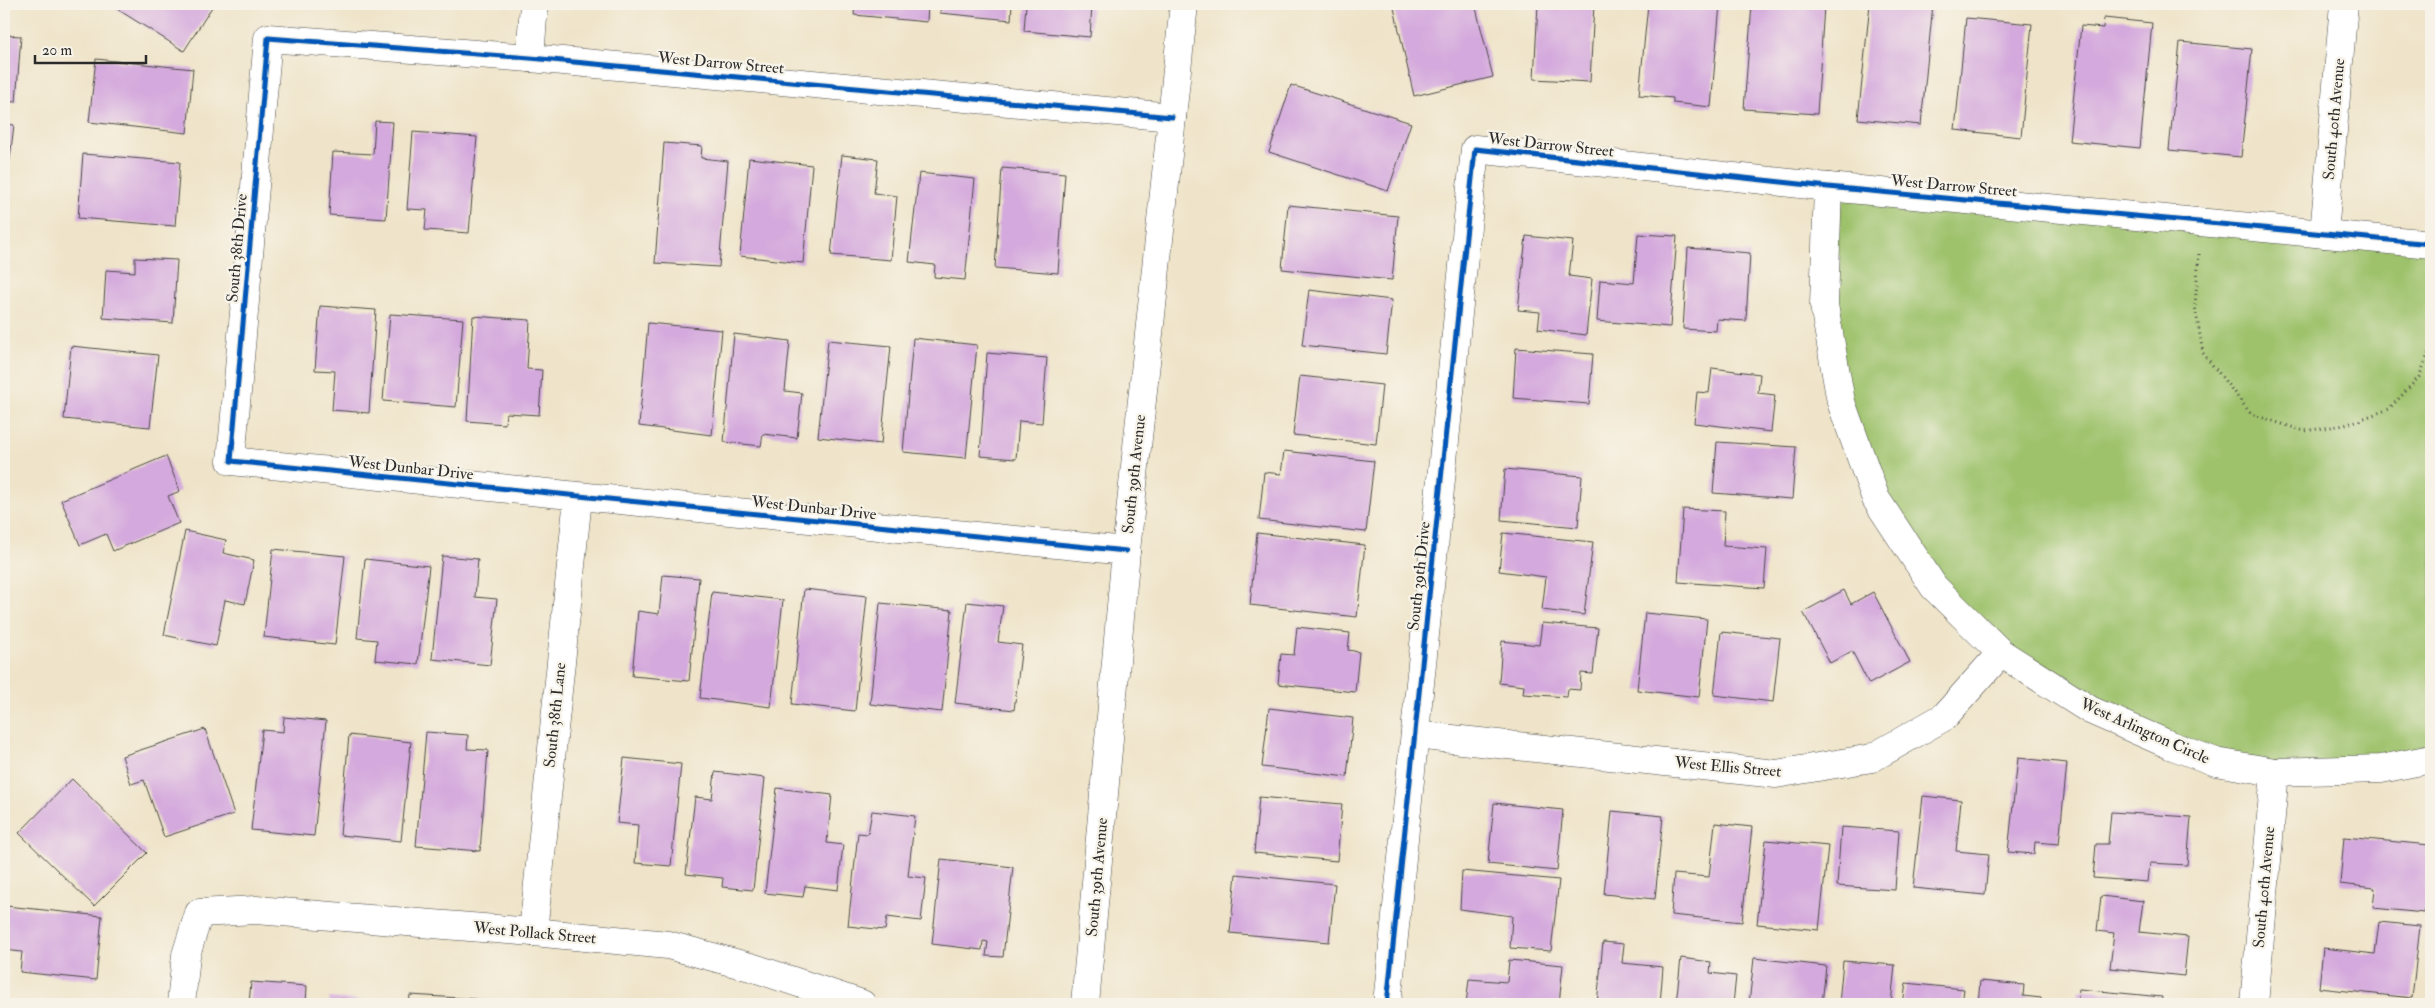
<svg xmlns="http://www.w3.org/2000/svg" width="2435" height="1008" font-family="'IM FELL Double Pica',serif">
  <rect width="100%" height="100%" fill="#f7f3e8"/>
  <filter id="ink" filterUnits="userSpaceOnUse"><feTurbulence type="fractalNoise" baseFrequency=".02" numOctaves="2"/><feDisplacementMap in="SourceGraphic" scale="10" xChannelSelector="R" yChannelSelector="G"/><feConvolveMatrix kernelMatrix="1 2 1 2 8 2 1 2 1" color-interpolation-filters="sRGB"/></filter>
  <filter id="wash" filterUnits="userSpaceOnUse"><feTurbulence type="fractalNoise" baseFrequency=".0096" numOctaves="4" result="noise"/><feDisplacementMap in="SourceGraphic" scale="20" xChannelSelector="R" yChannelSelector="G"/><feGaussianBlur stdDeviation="1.12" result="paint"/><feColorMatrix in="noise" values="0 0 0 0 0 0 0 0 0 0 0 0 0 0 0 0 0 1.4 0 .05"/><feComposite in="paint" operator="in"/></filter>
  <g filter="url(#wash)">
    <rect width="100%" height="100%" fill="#efe4c9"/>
    <!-- green -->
    <path fill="#9ec26c" stroke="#64764c" d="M1828,187l603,57v515l-156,13 -185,-62 -156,-123 -93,-185z"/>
    <g id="blocks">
      <!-- building -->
      <g fill="#d4a9dd">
        <path d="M109,4h105l-30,47z"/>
        <path d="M732,4h25v3z"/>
        <path d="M855,4h73l-1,18 -73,-7z"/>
        <path d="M941,4h71l-1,16 -71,-7z"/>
        <path d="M1026,4h66l-2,33 -66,-6z"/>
        <path d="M1410,4h65l18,73 -79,19 -20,-88z"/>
        <path d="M1538,4h56l-4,78 -56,-3z"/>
        <path d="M1648,4h72l-9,103 -38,-4v-5l-34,-3z"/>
        <path d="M1752,4l72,2 -7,108 -73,-5z"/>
        <path d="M1870,4h63l-12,121 -63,-6z"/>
        <path d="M1966,18l66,6 -11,113 -66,-7z"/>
        <path d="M2104,18l48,5 -12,125 -71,-7 12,-115 22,2z"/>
        <path d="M4,35l17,1 -5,66 -12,-1z"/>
        <path d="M2180,42l72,7 -11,108 -72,-7z"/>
        <path d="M96,59l97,10 -6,64 -98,-11z"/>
        <path d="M1291,85l120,38 -23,68 -119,-39z"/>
        <path d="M375,121l18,1 -7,97 -57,-4 4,-63 40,2z"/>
        <path d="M4,124l10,1 -5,41 -5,-1z"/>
        <path d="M413,132l64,5 -8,96 -44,-3 2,-20 -20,-1z"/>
        <path d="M664,143l38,3 -1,12 27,3 -9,106 -64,-4z"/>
        <path d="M83,154l97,8 -5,64 -97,-8z"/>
        <path d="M842,155l36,4 -4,34 23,3 -6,64 -60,-5z"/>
        <path d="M749,158l63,7 -9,98 -63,-7z"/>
        <path d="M1002,168l63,5 -7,100 -63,-5z"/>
        <path d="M919,173l56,6 -10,101 -31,-3 1,-12 -26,-3z"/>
        <path d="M1288,205l110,11 -6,64 -110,-11z"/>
        <path d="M1638,234l39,2 -7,91 -73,-6 3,-41 34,3z"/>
        <path d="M1526,236l47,5 -4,35 23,3 -6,56 -48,-6 2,-17 -22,-2z"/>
        <path d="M1688,248l62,5 -4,68 -29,-2 -1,12 -33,-2z"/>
        <path d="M135,258l42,2 -4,63 -70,-5 3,-48 29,2z"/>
        <path d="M1309,290l83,10 -6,54 -84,-9z"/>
        <path d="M320,306l56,4 -7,103 -37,-3 3,-39 -20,-1z"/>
        <path d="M390,314l73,5 -7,88 -73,-6z"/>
        <path d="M473,316l57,4 -3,49 15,1 -3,45 -33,-2 -1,11 -38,-3z"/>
        <path d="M648,323l74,7 -10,105 -73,-9z"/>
        <path d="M734,334l56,7 -5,50 17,2 -5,45 -34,-4 -2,12 -37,-4z"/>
        <path d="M913,338l64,7 -11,113 -63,-6z"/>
        <path d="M828,340l63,6 -10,98 -63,-7z"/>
        <path d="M71,346l87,9 -8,72 -86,-8z"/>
        <path d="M1516,348l77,6 -4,50 -76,-6z"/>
        <path d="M987,353l60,5 -5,65 -23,-2 -3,38 -36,-3z"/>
        <path d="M1712,368l48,6 -2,19 17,2 -4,37 -77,-9 3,-31 12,1z"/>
        <path d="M1300,376l82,9 -6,59 -83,-9z"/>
        <path d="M1717,442l79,5 -4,52 -79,-6z"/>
        <path d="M1284,451l90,10 -8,71 -107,-12 5,-48 17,2z"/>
        <path d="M166,456l14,35 -12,5 11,27 -66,28 -7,-17 -26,11 -19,-45z"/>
        <path d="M1505,469l77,7 -4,51 -77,-7z"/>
        <path d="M1683,509l42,2 -2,35 44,3 -3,39 -86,-6z"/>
        <path d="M185,531l41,9 -3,13 31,7 -9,44 -20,-4 -9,46 -52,-11z"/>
        <path d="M1257,533l108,12 -8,72 -107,-12z"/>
        <path d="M1503,533l90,9 -9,73 -42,-5 4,-33 -47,-6z"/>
        <path d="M273,549l72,7 -10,89 -71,-8z"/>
        <path d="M442,556l36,3 -3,38 22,2 -7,66 -58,-6z"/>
        <path d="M365,559l64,7 -11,98 -43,-4 2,-20 -20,-2z"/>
        <path d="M663,575l36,3 -10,103 -57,-5 6,-65 21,3z"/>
        <path d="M804,589l63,7 -12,115 -63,-7z"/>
        <path d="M1844,590l7,14 22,-12 37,70 -41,22 -17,-33 -22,12 -27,-51z"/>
        <path d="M712,592l71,8 -12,107 -71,-9z"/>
        <path d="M967,602l36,4 -5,36 24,3 -8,65 -59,-7z"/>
        <path d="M880,603l72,7 -10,102 -72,-8z"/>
        <path d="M1645,613l62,6 -8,78 -62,-7z"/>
        <path d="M1542,623l56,5 -5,46 -12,-1 -1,17 -12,-1 -1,8 -44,-3 1,-8 -25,-3 3,-42 37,4z"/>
        <path d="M1297,627l53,6 -2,17 11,2 -4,40 -77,-8 3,-30 13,1z"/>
        <path d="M1721,632l59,6 -7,64 -59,-7z"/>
        <path d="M1269,708l84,10 -6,59 -85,-10z"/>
        <path d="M284,717l42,4 -12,115 -63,-6 11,-100 21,2z"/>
        <path d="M205,729l29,85 -70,23 -20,-57 -13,4 -9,-28z"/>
        <path d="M426,732l42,3 -1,14 21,1 -8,101 -64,-5z"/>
        <path d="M349,735l62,7 -10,99 -61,-6z"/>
        <path d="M624,758l57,6 -10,102 -36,-3 3,-38 -21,-2z"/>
        <path d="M2018,758l49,5 -8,81 -24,-2 -1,12 -26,-2z"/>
        <path d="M715,772l50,6 -12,112 -31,-3 1,-9 -37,-4 9,-77 17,2z"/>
        <path d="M72,779l75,74 -53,53 -75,-73z"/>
        <path d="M777,788l55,7 -5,48 16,2 -5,45 -33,-4 -2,11 -38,-4z"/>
        <path d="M1923,796l38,4 -5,51 33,3 -4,41 -72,-7z"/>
        <path d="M1259,797l83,7 -5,57 -83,-8z"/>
        <path d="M1494,803l69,7 -6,61 -69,-7z"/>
        <path d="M872,811l43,5 -7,60 18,2 -5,43 -34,-4 -2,13 -37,-4 10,-93 10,1z"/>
        <path d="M1612,811l51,5 -8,83 -51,-5z"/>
        <path d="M2111,812l80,5 -4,48 -37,-2 -2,19 -55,-4 3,-34h12z"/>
        <path d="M1715,823l37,4 -10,95 -71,-7 3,-41 35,3z"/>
        <path d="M1841,827l58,4 -4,59 -58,-4z"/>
        <path d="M2344,837l86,8 -6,68 -51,-5 2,-20 -35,-4z"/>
        <path d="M1766,840l62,6 -9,84 -62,-6z"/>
        <path d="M941,859l72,8 -10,90 -17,-1 2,-14 -5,-1 -1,9 -50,-6z"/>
        <path d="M1462,871l97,9 -8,71 -41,-3 2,-32 -52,-7z"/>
        <path d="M1236,874l99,10 -6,58 -99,-9z"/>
        <path d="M2101,896l42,5 -4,31 49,5 -4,39 -74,-8 4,-35 -17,-2z"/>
        <path d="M6,906l96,10 -6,64 -76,-8 2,-20 -18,-2z"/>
        <path d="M2379,922l41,4 -8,72 -93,-10 4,-40 52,6z"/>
        <path d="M1603,942l21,2 -2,19 41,4 -3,37h-63z"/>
        <path d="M1681,958l30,4 -1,11 26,3 -3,28h-57z"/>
        <path d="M1754,958l72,8 -4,38h-73z"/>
        <path d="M1509,960l54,5 -4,39h-93l3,-25 38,3z"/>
        <path d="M1843,961l52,4 -4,39h-52z"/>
        <path d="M1980,981l44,4 -1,11 18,2v6h-63z"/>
        <path d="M251,982l56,4 -1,18h-57z"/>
        <path d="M1906,983l58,6 -2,15h-59z"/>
        <path d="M2079,989l83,8 -1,7h-84z"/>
        <path d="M410,995l66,4v5h-67z"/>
        <path d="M329,998l65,5v1h-65z"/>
      </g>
    </g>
  </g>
  <g filter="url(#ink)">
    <use href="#blocks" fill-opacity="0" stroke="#484743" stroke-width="1"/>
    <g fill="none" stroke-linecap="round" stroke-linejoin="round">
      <!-- street casing -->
      <g stroke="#484743" stroke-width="29">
        <g id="street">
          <path d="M530,58l4,-54"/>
          <path d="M1828,187l-4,118 17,97 35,97 58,88 67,66 89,57 80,35 46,17 59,10 106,-3 50,-10"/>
          <path d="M2324,234l20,-230"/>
          <path d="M1126,551l-895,-90 37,-423 262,20 642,59"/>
          <path d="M1415,735l361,39 96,-16 72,-41 57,-64"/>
          <path d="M533,932l45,-434"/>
          <path d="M181,1004l5,-49 13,-42 57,-3 277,22 135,13 86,23 108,36"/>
          <path d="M1387,1004l88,-855 353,38 603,57"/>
          <path d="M2254,1004l21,-232"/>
        </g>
      </g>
      <!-- secondary casing -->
      <g stroke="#484743" stroke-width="29">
        <path id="secondary" d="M1085,1004l41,-453 58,-547"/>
      </g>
      <!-- path -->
      <path stroke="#484743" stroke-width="3" stroke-dasharray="1 4" stroke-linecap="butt" d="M2199,254l-4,52 8,47 48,61 53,17 41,-6 44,-16 30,-32 12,-30"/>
      <!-- street -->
      <use href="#street" stroke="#fff" stroke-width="28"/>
      <!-- secondary -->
      <use href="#secondary" stroke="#fff" stroke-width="28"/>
      <!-- cycleway casing -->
      <g stroke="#f7f3e8" stroke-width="8">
        <g id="cycleway">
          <path d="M1126,551l-895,-90 37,-423 262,20 642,59"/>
          <path d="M1387,1004l88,-855 353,38 603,57"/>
        </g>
      </g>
      <!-- cycleway -->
      <use href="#cycleway" stroke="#0057b8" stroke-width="5"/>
    </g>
  </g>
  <g text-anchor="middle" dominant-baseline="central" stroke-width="4.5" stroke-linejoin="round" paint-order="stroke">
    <!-- street labels -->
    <g font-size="16" fill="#2b2b2b" stroke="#f7f3e8">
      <text transform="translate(721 63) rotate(5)">West Darrow Street</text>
      <text transform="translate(2334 119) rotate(-85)">South 40th Avenue</text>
      <text transform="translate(1551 145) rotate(6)">West Darrow Street</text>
      <text transform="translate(1954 186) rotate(5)">West Darrow Street</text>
      <text transform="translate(237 248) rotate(-85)">South 38th Drive</text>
      <text transform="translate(411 468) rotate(6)">West Dunbar Drive</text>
      <text transform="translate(1134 474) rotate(-84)">South 39th Avenue</text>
      <text transform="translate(814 508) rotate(6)">West Dunbar Drive</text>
      <text transform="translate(1419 576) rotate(-84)">South 39th Drive</text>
      <text transform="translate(555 715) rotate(-84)">South 38th Lane</text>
      <text transform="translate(2145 731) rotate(24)">West Arlington Circle</text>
      <text transform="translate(1728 767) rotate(5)">West Ellis Street</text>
      <text transform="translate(1097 877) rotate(-85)">South 39th Avenue</text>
      <text transform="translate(2264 887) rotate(-85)">South 40th Avenue</text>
      <text transform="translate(535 933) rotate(5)">West Pollack Street</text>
    </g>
  </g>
  <!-- margin -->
  <rect width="2435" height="1008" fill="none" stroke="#f7f3e8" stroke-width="20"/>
  <!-- scale -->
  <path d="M35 55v8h111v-8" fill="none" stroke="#2b2b2b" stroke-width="2.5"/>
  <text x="42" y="55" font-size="15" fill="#2b2b2b" stroke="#f7f3e8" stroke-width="4" paint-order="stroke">20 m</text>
</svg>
